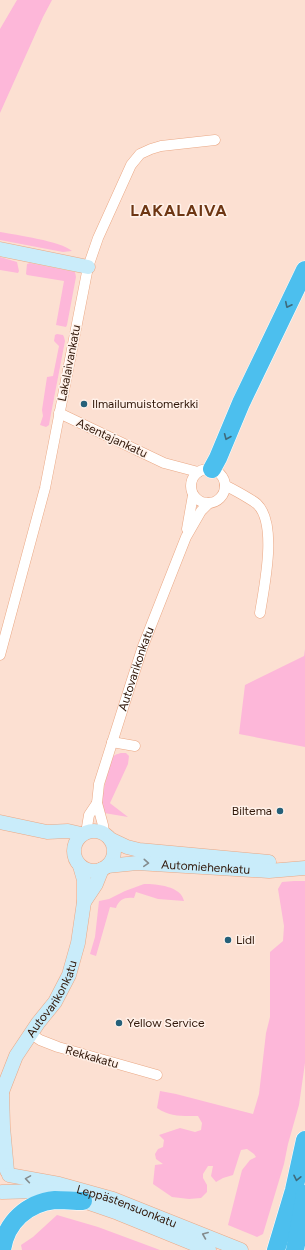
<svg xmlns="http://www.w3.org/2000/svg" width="305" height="1250" font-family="Figtree,sans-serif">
  <rect width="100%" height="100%" fill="#fce0d2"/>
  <!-- green -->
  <g fill="#fdb7d9">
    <path d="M17,0h35l-9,17 -43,96v-84z"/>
    <path d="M0,232c16,3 61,9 72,19l-9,1 -63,-12z"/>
    <path d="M0,257l17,5 2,9 -1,2 -18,-3z"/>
    <path d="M30,263l45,9 1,5 -9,48 -1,2 -10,-2 8,-44 -37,-6 -1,-1 1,-10z"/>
    <path d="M57,334l6,1 1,2 1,4 -15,78 -1,6 -3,2 -6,-2 3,-9 -1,-6 5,-33 6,-1 6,-30 -5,-5 1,-6z"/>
    <path d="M305,649v98l-66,-13 6,-49 59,-29z"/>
    <path d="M121,753h5l3,3 -1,8 -18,39 1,1 17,13 -24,-4c-1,-4 -2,-8 -2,-13 1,-7 7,-37 11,-43 2,-3 5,-3 8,-4z"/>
    <path d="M294,881h11v182l-6,42 -11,39 -4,20 -21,70 -6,3 -29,-12 14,-55 8,-10 6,-3 -2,-3 -7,-5 -6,1 -8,25 -10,3 -7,4 -5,-6 2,-10h-5l-5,8v4l4,7v7l-6,6 -12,1 -17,-2 -19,-13 2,-19 8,-1 -7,-5 -1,-5 3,-5 5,-2 1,-7 -5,-5 21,-7 15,4 6,-2 1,-7 -4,-7c-16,0 -28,1 -41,-8l3,-17 16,3 77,20 6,-20 7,-61 4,-16v-65l13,-11 1,-15 -6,-37 4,-7z"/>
    <path d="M144,884c13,0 37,2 40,17l-26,-2 -22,-7 -2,6c-9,-1 -15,1 -18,10l-6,-1 -14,49 -6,-2 5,-17 4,-36 10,-2 16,-8z"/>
    <path d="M57,1215l41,12 62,23h-138l-1,-5 12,-8z"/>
  </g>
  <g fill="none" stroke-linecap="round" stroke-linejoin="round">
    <!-- street casing -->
    <g stroke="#eaa885" stroke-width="11">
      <g id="street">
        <path d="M59,413l105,50 34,9"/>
        <circle cx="208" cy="486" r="17"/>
        <path d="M225,485c9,5 25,13 32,19 21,20 7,83 3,109"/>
        <path d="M187,529l6,-34"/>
        <path d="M0,655l45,-167 43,-221 10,-29 33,-73 9,-11 11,-5 10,-3 54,-6"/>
        <path d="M112,742l23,4"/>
        <path d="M86,833l3,-18 8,-12"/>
        <path id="s1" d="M104,833l-1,-8 -6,-22 2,-19 32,-101 12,-37 43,-109 15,-26 8,-8"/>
        <path d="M30,1033l10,7 18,7 99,28"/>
      </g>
    </g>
    <!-- secondary casing -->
    <g stroke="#eaa885" stroke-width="15">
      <g id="secondary">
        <path d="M0,249l88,18"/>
        <path d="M0,822l47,10 21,-1 13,3"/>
        <circle cx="94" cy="851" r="20"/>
        <path d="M110,839l17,8 12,3 130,12"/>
        <path id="s2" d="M107,866l30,-3 132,8 36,-3"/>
        <path d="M84,902l12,-18 6,-15"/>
        <path d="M2,1091l1,36 4,44"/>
        <path id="s3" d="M0,1097l16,-41 22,-33 17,-21 14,-27 9,-32 6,-41v-22l-4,-14"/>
        <path id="s4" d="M9,1175l50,9 54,15 128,51"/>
        <path d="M2,1192l37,-1 24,3 55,19 91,37"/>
      </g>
    </g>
    <!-- highway casing -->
    <g stroke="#fff" stroke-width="19">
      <g id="highway">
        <path d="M212,469l6,-11 23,-55 64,-133"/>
        <path d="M2,1250c4,-28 25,-47 53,-50 9,0 19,1 28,1"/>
        <path d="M276,1250l18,-60 11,-50"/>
        <path d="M295,1250l10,-56"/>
      </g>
    </g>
    <!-- street -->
    <use href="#street" stroke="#fff" stroke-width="10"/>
    <!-- secondary -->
    <use href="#secondary" stroke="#c9ecfa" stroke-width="14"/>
    <!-- highway -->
    <use href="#highway" stroke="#4cbfee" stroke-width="18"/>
  </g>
  <!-- one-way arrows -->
  <defs><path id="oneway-chevron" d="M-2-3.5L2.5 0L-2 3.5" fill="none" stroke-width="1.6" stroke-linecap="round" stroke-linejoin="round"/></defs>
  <g stroke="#3e6b7c">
    <use href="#oneway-chevron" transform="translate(288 305) rotate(116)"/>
    <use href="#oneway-chevron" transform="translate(227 437) rotate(113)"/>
    <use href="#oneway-chevron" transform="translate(297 1178) rotate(102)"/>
  </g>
  <g stroke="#848c8e">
    <use href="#oneway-chevron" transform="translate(146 863) rotate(4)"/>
    <use href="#oneway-chevron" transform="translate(28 1179) rotate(-171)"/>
    <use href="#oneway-chevron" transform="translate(205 1235) rotate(-158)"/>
  </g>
  <!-- markers -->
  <g fill="#256079" stroke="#fff1e9" stroke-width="1.5">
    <circle cx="84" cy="404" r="4"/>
    <circle cx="280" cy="811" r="4"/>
    <circle cx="228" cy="940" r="4"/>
    <circle cx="119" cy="1023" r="4"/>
  </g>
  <g text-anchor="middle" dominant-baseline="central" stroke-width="3" stroke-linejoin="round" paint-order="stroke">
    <!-- street labels -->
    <g font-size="12" fill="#301709" stroke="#fff1e9">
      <text transform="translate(69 363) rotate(-79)">Lakalaivankatu</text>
      <text transform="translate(112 438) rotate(25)">Asentajankatu</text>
      <text stroke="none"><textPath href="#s1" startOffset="171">Autovarikonkatu</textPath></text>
      <text stroke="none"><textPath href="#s2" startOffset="99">Automiehenkatu</textPath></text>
      <text stroke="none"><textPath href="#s3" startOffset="112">Autovarikonkatu</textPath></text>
      <text transform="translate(92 1057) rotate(16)">Rekkakatu</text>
      <text stroke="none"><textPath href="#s4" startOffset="122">Leppästensuonkatu</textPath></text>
    </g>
    <!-- poi labels -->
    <g font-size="12" fill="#301709" stroke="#fff1e9" text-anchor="start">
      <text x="92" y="404">Ilmailumuistomerkki</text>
      <text x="272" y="811" text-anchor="end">Biltema</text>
      <text x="236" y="940">Lidl</text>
      <text x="127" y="1023">Yellow Service</text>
    </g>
    <!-- district labels -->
    <g font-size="16" font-weight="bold" letter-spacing="1" fill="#6d3613" stroke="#fff1e9">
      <text x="179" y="210">LAKALAIVA</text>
    </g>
  </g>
</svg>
